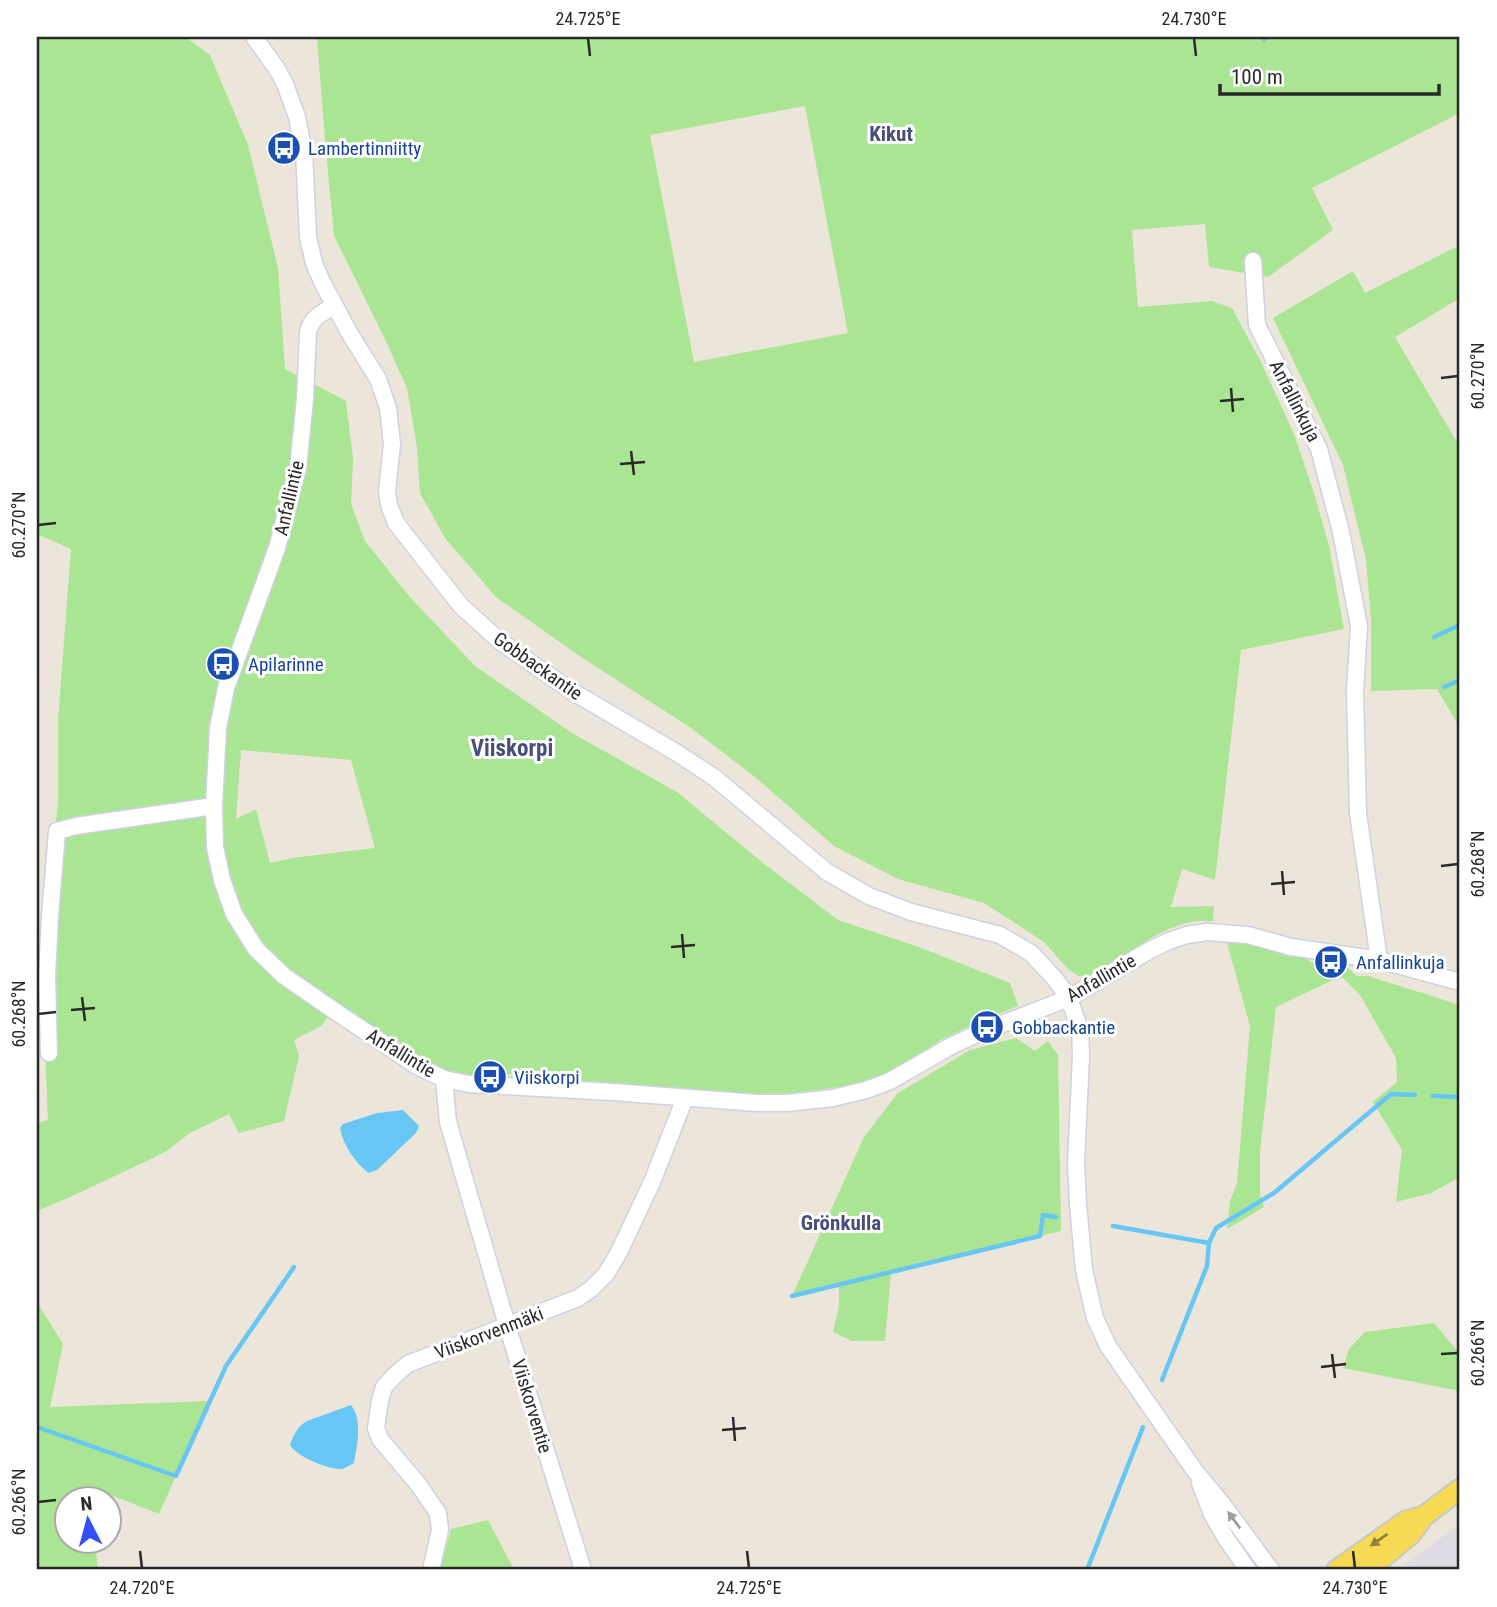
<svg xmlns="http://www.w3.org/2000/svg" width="1497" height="1607" font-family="'Roboto Condensed',sans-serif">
  <rect width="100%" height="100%" fill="#ece5d9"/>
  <!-- industrial -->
  <path fill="#dedbe4" d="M1460,1524v46h-63z"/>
  <!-- green -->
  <g fill="#aae593" fill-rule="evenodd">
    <path d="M37,37h148l25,18 38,90 30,123 7,101 61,32 7,57 -2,46 14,37 43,54 67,71 97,67 105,59 86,71 75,57 81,27 91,36 8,23 -38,15 -41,20 -33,25 -27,11 -33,9 -52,7 -41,1 -190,-15 -47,-5 -46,1 -23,-4 -16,-7 -92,-61 -18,23 -27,14 5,16 -15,65 -45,12 -10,-19 -39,19 -22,17 -15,8 -85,40 -31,13v-88l11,-3 -6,-145 16,-175v-79l13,-172 -34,-15zM241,750l110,10 24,88 -83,10 -22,5 -14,-54 -20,10z"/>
    <path d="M317,37h1143v85l-4,-7 -144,73 21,42 -65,47 -59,-10 -4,-43 -73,6 6,77 74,-6 20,7 29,54 33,72 21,62 14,50 15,83 -103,21 -26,230 -33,-11 -11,38 43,-1 -1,15c-7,0 -15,-1 -22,1 -35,7 -70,36 -99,56l-14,-2 -11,-8 -23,-26 -60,-39 -86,-24 -64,-33 -79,-69 -64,-49 -110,-71 -85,-60 -51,-59 -25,-45 -3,-46 -10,-59 -23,-51 -50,-101 -9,-96zM805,106l43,227 -154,29 -44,-227z"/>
    <path d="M1460,245v53l-65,39 65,110v281l-23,-39 -66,2v-71l-5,-60 -23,-95 -70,-147 80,-47 12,22z"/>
    <path d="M1226,939l22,3 49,12 14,8 20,3 12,-2 14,13h11l92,29v172l-29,16 -35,9 6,-52 -29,-48 24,-20 -1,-24 -36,-63 -19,-19 -65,31 -16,145v43l4,12 -37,22 3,-28 7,-18 13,-157z"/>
    <path d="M1016,1038l19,13 13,-10 10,14 3,176 -170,41 -6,69h-33l-19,-9 6,-26v-21l-47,11 72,-159 34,-44 72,-43z"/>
    <path d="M37,1302l26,42 -13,63 159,-6 -50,113 -58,-23 -2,7h-33v42l29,1 3,29h-61z"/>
    <path d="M1434,1323l26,31v37l-117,-23 6,-19 16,-17z"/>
    <path d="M488,1520l26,50h-74l11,-41z"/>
  </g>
  <!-- water -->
  <g fill="#67c6f4">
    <path d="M403,1110l16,16 -3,7 -39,37 -8,3c-14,-10 -26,-28 -29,-45l3,-4 34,-11z"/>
    <path d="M351,1405c12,15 6,41 3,58 -1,1 -10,5 -11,6 -14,1 -46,-12 -53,-24 4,-11 7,-18 17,-24z"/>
  </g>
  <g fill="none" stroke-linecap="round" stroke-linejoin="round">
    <!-- stream -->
    <g stroke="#67c6f4" stroke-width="4.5">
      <path d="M1264,39l3,-2"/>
      <path d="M1434,637l26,-12"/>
      <path d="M1444,687l16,-7"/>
      <path d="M1433,1096l27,1"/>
      <path d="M1113,1226l96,17 7,-15 58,-35 117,-99 24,1"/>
      <path d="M792,1296l248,-60 3,-21 13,2"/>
      <path d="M1162,1380l45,-114 2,-23"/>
      <path d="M37,1427l139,49 50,-110 68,-99"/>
      <path d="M1087,1570l56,-143"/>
    </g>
    <!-- minor casing -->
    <g stroke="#cfd1e3" stroke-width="19">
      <g id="minor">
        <path d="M254,37l23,32 8,15 12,33 7,35 4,85 6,26 8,19 28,52 28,45 10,29 4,36 -5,47 2,14 7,18 65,83 40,36 69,48 107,63 38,25 112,94 42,24 42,16 89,23 31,18 24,26 14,19 11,32 1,26 -5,107 2,41 6,66 11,48 13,28 87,125 25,30 51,69"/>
        <path d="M1253,261l4,64 62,124 22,83 18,94 -4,66 3,121 21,147"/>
        <path d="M335,306c-14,7 -23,11 -27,26l-3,67 -7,69 -21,80 -51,140 -8,40 -4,78 1,41 7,33 12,34 22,35 28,27 58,40 75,50 27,13 25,5 144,8 144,11h31l45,-5 33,-8 24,-9 61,-35 30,-14 88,-34 81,-48 19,-9 18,-6 20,-3 41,3 43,12 88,13 81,22"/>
        <path d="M49,1053l-2,-77 3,-60 7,-85 19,-5 138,-20"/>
        <path d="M444,1079l4,43 59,203 76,245"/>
        <path d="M1200,1483l12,31 15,26 21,30"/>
        <path d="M431,1570l9,-40 -2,-17 -20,-29 -38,-45 -4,-11 4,-28 4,-13 11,-12 13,-11 170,-66 14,-10 14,-14 13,-22 33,-70 33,-84"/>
      </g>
    </g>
    <!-- major casing -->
    <g stroke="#c7c7c7" stroke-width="23">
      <g id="major">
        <path d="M1337,1570l69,-49 18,-5"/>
        <path d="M1368,1570l43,-36 13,-18 36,-27"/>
      </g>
    </g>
    <!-- minor -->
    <use href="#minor" stroke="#fff" stroke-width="16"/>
    <!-- major -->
    <use href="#major" stroke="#f7da54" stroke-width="19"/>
  </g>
  <!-- one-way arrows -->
  <defs><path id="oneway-solid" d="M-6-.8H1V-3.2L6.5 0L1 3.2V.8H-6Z" transform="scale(1.75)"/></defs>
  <use fill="#9f9f9f" href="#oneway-solid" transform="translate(1234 1520) rotate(-126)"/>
  <use fill="#90823e" href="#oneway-solid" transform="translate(1379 1540) rotate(145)"/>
  <!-- ticks -->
  <path fill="none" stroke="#292929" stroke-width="2.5" d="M588,38l2,18M1194,38l2,18M1441,378l17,-2M1231,388l2,24M1220,401l24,-2M631,451l3,24M620,464l25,-2M38,525l18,-2M1441,866l17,-2M1282,871l2,24M1271,884l24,-2M682,934l2,24M671,947l24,-2M82,997l3,24M71,1010l24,-2M38,1014l18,-2M1332,1354l3,24M1441,1354l17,-1M1321,1367l25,-3M733,1417l2,24M722,1430l24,-2M38,1502l18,-2M140,1551l2,17M747,1551l2,17M1353,1551l2,17"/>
  <!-- icons -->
  <defs>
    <g id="bus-disc" transform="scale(1.75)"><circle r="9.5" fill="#1a4fb4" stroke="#fff"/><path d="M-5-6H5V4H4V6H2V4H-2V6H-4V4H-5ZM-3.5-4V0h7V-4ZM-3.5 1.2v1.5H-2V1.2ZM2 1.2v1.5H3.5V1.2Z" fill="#fff"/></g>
  </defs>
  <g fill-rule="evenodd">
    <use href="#bus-disc" x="284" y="148"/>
    <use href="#bus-disc" x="223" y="664"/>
    <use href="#bus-disc" x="1331" y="962"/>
    <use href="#bus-disc" x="987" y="1027"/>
    <use href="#bus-disc" x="490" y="1077"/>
  </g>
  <g text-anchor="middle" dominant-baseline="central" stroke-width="6" stroke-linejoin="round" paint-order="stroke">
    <!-- transit labels -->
    <g font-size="19" fill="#164399" stroke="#fff" text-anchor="start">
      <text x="308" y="148">Lambertinniitty</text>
      <text x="248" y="664">Apilarinne</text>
      <text x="1356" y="962">Anfallinkuja</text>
      <text x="1012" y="1027">Gobbackantie</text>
      <text x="514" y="1077">Viiskorpi</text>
    </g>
    <!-- street labels -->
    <g font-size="19" fill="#292929" stroke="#fff">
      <text transform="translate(1295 401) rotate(63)">Anfallinkuja</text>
      <text transform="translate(289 498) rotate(-77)">Anfallintie</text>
      <text transform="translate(538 666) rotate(35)">Gobbackantie</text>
      <text transform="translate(1101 978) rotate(-30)">Anfallintie</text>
      <text transform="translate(401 1053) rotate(31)">Anfallintie</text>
      <text transform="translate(489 1333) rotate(-21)">Viiskorvenmäki</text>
      <text transform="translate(532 1406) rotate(73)">Viiskorventie</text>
    </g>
    <!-- neighbourhood labels -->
    <g font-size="21" font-weight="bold" fill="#474e7b" stroke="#fff">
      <text x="891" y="134">Kikut</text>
      <text x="841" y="1223">Grönkulla</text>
    </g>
    <!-- quarter labels -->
    <g font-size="23" font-weight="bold" fill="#474e7b" stroke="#fff">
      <text x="512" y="748">Viiskorpi</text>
    </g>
  </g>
  <!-- border -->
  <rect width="1497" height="1607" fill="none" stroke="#ffffff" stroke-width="77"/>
  <!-- north arrow -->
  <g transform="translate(88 1520) rotate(354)"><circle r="33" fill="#ffffff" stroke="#a9a9a9" stroke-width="2"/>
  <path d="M0-5L12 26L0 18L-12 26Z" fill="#334dff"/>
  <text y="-10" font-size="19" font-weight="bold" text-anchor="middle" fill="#292929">N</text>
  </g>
  <!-- scale -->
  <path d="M1220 84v10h219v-10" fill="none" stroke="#292929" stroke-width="3.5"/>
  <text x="1231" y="84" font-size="21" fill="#292929" stroke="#ffffff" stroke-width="5" paint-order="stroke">100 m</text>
  <rect x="38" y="38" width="1420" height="1530" fill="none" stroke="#292929" stroke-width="2.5"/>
  <g font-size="18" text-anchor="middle" fill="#292929">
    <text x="588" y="25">24.725°E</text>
    <text x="1194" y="25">24.730°E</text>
    <text transform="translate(1478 376) rotate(-90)" y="6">60.270°N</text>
    <text transform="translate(19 525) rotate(-90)" y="6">60.270°N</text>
    <text transform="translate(1478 864) rotate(-90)" y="6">60.268°N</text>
    <text transform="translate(19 1014) rotate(-90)" y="6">60.268°N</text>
    <text transform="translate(1478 1353) rotate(-90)" y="6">60.266°N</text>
    <text transform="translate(19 1502) rotate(-90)" y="6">60.266°N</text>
    <text x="142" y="1594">24.720°E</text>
    <text x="749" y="1594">24.725°E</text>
    <text x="1355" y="1594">24.730°E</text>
  </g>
</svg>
